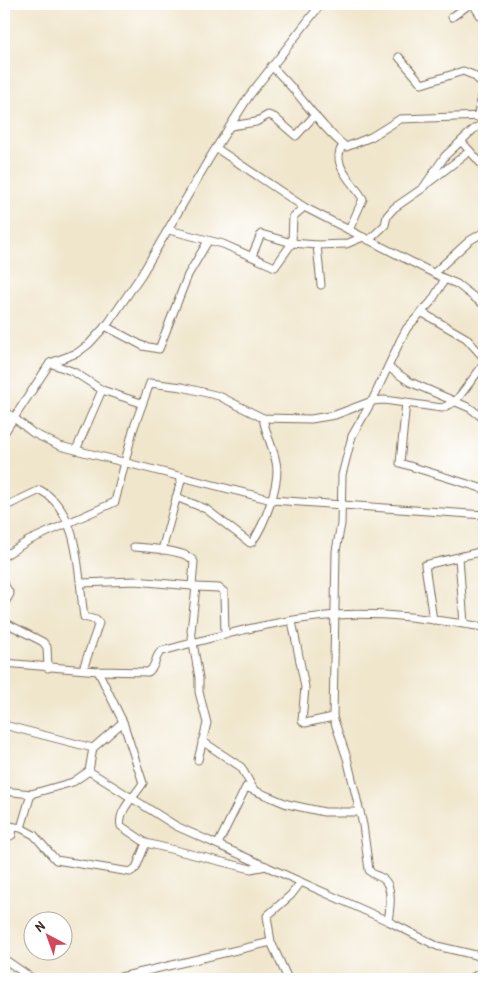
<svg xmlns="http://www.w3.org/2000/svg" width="488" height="983" font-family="'Patrick Hand',sans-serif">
  <rect width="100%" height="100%" fill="#fff"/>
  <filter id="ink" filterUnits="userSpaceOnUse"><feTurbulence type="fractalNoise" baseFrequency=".02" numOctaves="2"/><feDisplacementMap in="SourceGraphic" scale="10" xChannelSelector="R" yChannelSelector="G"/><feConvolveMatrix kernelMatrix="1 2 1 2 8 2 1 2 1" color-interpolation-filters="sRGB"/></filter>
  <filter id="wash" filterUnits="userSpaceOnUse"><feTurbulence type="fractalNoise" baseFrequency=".0096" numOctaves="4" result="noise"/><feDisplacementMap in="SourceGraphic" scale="20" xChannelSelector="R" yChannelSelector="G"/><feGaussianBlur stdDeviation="1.12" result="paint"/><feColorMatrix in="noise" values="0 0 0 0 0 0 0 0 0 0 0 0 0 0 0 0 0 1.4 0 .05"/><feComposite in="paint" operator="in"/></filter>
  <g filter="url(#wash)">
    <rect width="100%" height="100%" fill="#f0e6cc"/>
  </g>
  <g filter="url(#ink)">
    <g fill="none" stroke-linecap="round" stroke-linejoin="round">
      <!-- minor casing -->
      <g stroke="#7a6c5b" stroke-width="9">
        <g id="minor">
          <path d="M473,4l11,17"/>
          <path d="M452,17l18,-13"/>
          <path d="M399,57l23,27 41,-13 10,4 11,10"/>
          <path d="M271,66c28,25 47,59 75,81l25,-10 29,-18 84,-3"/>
          <path d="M477,117l7,-29"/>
          <path d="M231,126l25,-4 12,-7 6,2 22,19 19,-21"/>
          <path d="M461,141l23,26"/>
          <path d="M343,145c-14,19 11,38 20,54l-14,31"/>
          <path d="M216,148l88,59 141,72 -14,23 -24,26 -6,11 -29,62 -20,35 -10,39 -1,49 -5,27 -3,166 14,41 16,67 6,45c3,5 8,5 13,8 12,7 8,31 6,43l49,25 47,11"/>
          <path d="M428,183l42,-32"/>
          <path d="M169,230l54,14 52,23 17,-24 1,-26 11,-10"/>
          <path d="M369,240l16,-15 2,-9 7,-8 29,-20 22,-32 29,-27 10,-6"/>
          <path d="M252,256l9,-22 31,9 25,2"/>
          <path d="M434,273l35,-32 15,-9"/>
          <path d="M445,279l12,5 27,21"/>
          <path d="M321,285l-4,-40 29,-1 17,-7"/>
          <path d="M421,312l45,26 18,20"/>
          <path d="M105,326l38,20 16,3 29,-74 20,-34"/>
          <path d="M50,363l24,9 28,18 39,13"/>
          <path d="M388,367l22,15 60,26 14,11"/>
          <path d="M406,402l-6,61 84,26"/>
          <path d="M4,410l29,23 27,13 212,54 212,15"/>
          <path d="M4,433l46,-70 27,-10 12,-9 20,-22 33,-48 67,-115 40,-63 72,-92"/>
          <path d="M76,450l26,-60"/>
          <path d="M176,497l30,12 44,34 2,-1c12,-16 29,-60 24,-80 -3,-15 -10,-27 -13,-44"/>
          <path d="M4,507l36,-17c41,21 38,89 44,127l12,3 3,3 -16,46"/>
          <path d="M134,547c13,1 55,3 60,15l-2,24 4,1 -5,44 8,47v14l8,31 -9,37"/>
          <path d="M162,550l20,-73"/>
          <path d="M4,556l24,-15 87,-39 18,-72 17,-47 32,4 37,9 44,22 48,1 24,-4 37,-14 12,-1 58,8 13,-6 29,-38"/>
          <path d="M459,558l5,66"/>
          <path d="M82,583l53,-2 57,5"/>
          <path d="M4,584l6,10 -6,10"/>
          <path d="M196,587l23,1 5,4 1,43"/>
          <path d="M433,620l-8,-55 59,-14"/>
          <path d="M292,621l13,66 -3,34 3,2 28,-6"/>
          <path d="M4,622l39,20 4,5 1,21"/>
          <path d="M4,663l94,8 50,1c9,-5 6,-17 14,-21 57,-15 116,-32 175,-36 49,-3 99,5 147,12"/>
          <path d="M123,722l20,61c-7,12 -26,28 -22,43l25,17 105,26 15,-3"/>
          <path d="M4,725l89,23"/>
          <path d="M202,741l39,26 13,23"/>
          <path d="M89,771l87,55 212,95"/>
          <path d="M4,791l27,3 42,-12 16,-11 4,-23 30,-26 -25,-51"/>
          <path d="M4,825l17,3 13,7 22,25 74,12 6,-4 10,-25"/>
          <path d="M21,828l10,-34"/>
          <path d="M4,839l8,-4 1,-8"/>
          <path d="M218,844l28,-57 41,17 37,8h36"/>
          <path d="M271,942l-4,-26 24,-21 10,-13"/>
          <path d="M4,959l29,20"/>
          <path d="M112,979l159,-37 17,37"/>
          <path d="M470,979l14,-8"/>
        </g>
      </g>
      <!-- minor -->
      <use href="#minor" stroke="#fff" stroke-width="7"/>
    </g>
  </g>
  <!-- margin -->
  <rect width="488" height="983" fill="none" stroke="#fff" stroke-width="20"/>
  <!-- north arrow -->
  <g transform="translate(48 936) rotate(319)"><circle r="24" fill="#ffffff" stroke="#b1aaa5"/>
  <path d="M0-4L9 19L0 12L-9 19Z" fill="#d1495b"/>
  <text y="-8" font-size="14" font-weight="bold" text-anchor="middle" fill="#3b2a1e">N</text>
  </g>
</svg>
